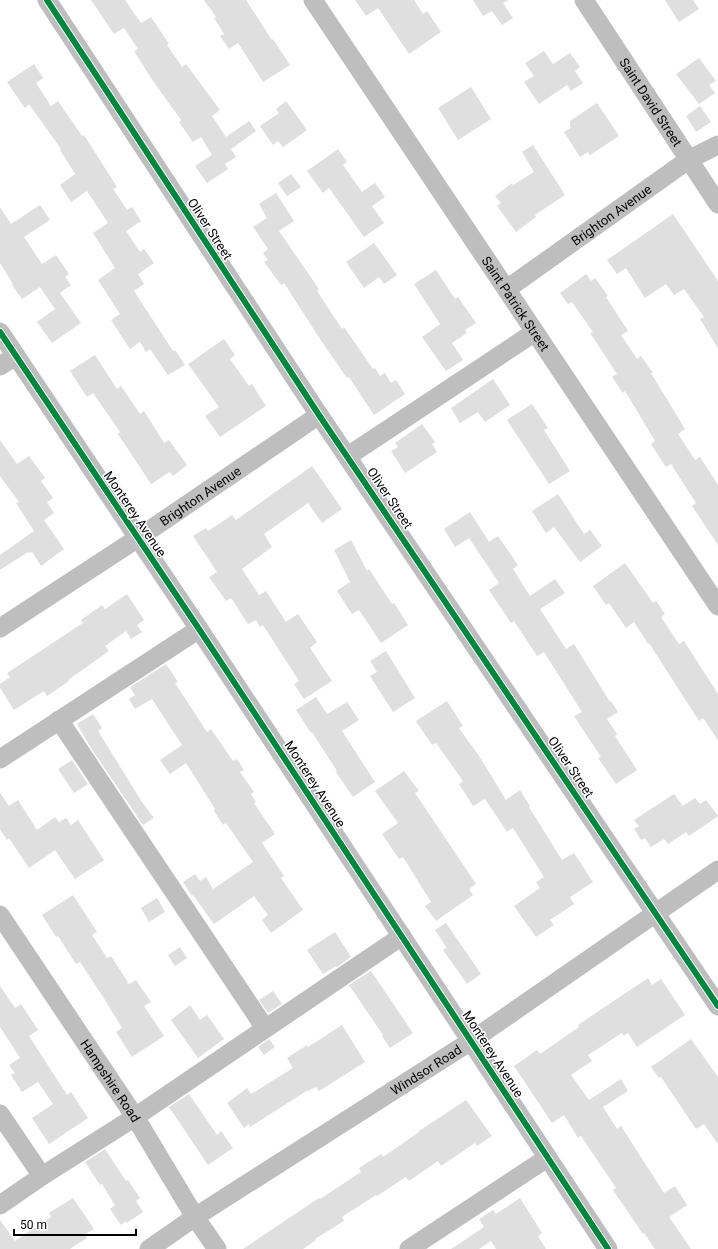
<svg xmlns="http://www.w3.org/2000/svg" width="718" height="1249" font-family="Roboto,sans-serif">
  <rect width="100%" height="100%" fill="#fff"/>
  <!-- building -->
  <g fill="#dfdfdf">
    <path d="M91,0h34l16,23 10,-6 18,27 -2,1 15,22 4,-3 34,46 -8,6 14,21 23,-16 7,10 -25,18 5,8 -11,7 3,5 -21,14 -12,-17 17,-11 -11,-18 -8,5 -14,-20 2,-2 -30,-42 -17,-27 4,-2 -14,-21 -10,6z"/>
    <path d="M204,0h42l26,40 1,-1 17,26 -27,17 -25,-39 -9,6 -9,-13 4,-2 -10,-16 2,-1z"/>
    <path d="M355,0h59l9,14 4,-3 14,21 -32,22 -31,-46 -12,8z"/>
    <path d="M473,0h36l-6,3 10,15 -11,7 -10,-14 -9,5z"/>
    <path d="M665,0h28l6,9 -20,13z"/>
    <path d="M544,51l9,13 17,-11 10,14 -5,4 8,12 -12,8 -4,-6 -28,19 -15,-22 10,-6 -9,-13z"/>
    <path d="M699,58l17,23 -7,4 6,8 -16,11 -23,-30z"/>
    <path d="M34,64l9,14 -7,5 15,23 7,-5 24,35 2,-1 33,52 -4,2 14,21 5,-3 9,14 -15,10 14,21 4,-3 10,14 -16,11 6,10 -10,7 39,60 2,-1 10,15 -17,10 -18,-26 -4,3 -6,-10 -10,7 -19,-29 9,-6 -22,-34 17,-12 -22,-35 15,-10 -21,-32 -16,11 -11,-17 15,-11 -15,-24 1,-1 -32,-45 -4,4 -18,-26z"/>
    <path d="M471,87l20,32 -33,21 -20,-32z"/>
    <path d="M286,101l21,29 -24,17 -5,-6 -5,4 -13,-19 19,-13 -3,-4z"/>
    <path d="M597,103l22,33 -29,19 -2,-3 -8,5 -16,-25 7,-4 -1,-2v-5z"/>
    <path d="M700,106l11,16 -15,10 -10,-16z"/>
    <path d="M533,145l32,50 -30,20 1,2 -20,15 -19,-26 4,-3 -6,-7 17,-13 1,2 21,-13 -12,-20z"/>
    <path d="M338,149l9,13 -4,3 19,27 13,-9 10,14 -13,9 12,17 -20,14 -35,-49 -6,5 -16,-22z"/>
    <path d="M291,174l10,13 -14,9 -9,-13z"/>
    <path d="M276,193l18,28 -15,10 40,58 -2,2 25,38 2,-2 29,42 2,-1 5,8 5,-3 6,10 5,-3 9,14 -31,21 -25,-38 -2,1 -25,-36 -38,-59 -3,2 -17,-23 4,-2 -5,-7 5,-4 -15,-22 14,-9 -8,-14z"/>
    <path d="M40,205l10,15 -26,17 18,27 14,-9 13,19 -4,3 6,8 -11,8 21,30 -29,20 -15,-21 18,-13 -15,-22 -18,12 -10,-14 1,-1 -13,-21v-56l11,17z"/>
    <path d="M673,214l45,67v67l-18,-29 4,-2 -20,-28 -10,6 -8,-11 -21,14 -19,-30 -9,6 -10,-14z"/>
    <path d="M374,243l23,32 -13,9 -5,-7 -15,11 -18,-26z"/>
    <path d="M436,270l19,29 3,-2 18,26 -11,7 2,3 -15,10 11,17 -17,11 -24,-34 18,-13 -26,-40z"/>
    <path d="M586,274l5,7 4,-3 13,18 -2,1 22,34 -7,4 16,24 4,-3 12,17h-2l34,56 -7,5 17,26 5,-3 18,28v60l-26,-39 4,-3 -25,-39 -5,3 -15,-23 4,-3 -30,-50 -2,2 -11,-16 5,-3 -27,-41 3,-1 -21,-30 -4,2 -8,-11z"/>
    <path d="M224,339l11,16 -5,4 19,27 3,-2 14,22 -46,31 -15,-21 14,-9 -31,-43z"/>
    <path d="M95,355l22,34 4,-3 19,28 4,-3 20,32 5,-3 18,25 -14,11 -3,-4 -19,12 -33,-50 2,-2 -27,-39 -6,4 -17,-26z"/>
    <path d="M493,379l17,26 -25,17 -7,-10 -18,11 -9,-15z"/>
    <path d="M532,404l16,24 -4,2 26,41 -21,13 -42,-64z"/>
    <path d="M422,424l13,18 -3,2 5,8 -32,21 -14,-22 7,-4 -3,-4z"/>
    <path d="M0,440l17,24 12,-8 16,22 -4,3 12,17 -6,4 7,11 -10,7 20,29 -23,17 -9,-14 -3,1 -1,-1 -28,18v-15l34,-24 -18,-28 3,-1 -19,-26z"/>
    <path d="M312,466l30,43 -20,14 -14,-20 -44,31 8,13 -30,22 17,26 7,-4 20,31 12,-8 19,28 -7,6 22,33 -28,18 -10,-15 5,-3 -36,-56 -3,2 -4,-7 -8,4 -17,-26 -5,3 -17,-24 8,-5 -24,-36 13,-8 2,3 24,-16 4,5z"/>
    <path d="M558,494l26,40 6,-4 12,16 -22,16 -26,-35 -8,6 -14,-22z"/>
    <path d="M470,512l19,30 9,-6 20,29 -5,4 17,27 25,-17 10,14 -25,16 26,40 8,-5 36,58 1,-1 7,11 -11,7 10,15 -2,2 22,34 -21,14 -18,-26 3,-1 -27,-41 8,-4 -38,-60 -7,4 -23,-35 -3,2 -22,-33 10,-7 -30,-45 -14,9 -11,-18z"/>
    <path d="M351,540l16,31 2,-2 23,35 2,-1 14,22 -27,18 -22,-33 -7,4 -15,-23 13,-9 -16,-32z"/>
    <path d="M625,563l28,40 3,-2 9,13 -4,3 18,27 5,-3 34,53v46l-15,-22 -4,3 -50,-78 -1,1 -14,-22 -8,6 -17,-25 -3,2 -13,-19z"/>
    <path d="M127,594l17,26 -7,5 5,7 -11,7 -5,-8 -21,15 4,5 -41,29 1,1 -22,15 -3,-5 -30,19 -14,-22v-4l10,-7 -3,-4 76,-50 -2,-3 21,-15 3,4z"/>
    <path d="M386,651l29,47 -22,14 -23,-36 7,-4 -7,-11z"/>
    <path d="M166,664l12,18 -3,1 32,49 4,-3 22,32 4,-2 7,11 -4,2 14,20 -3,2 5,8 -2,1 21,31 -13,9 22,33 -3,2 22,32 -32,23 -9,-13 6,-5 -14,-19 -40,28 -21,-29 -1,1 -9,-14 12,-8 5,7 6,-4 7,12 40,-27 -27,-39 -3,2 -9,-14 1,-2 -29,-46 -16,11 -10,-14 22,-15 -30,-46 -17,10 -6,-10 6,-4 -5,-8z"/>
    <path d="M316,697l11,17 20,-12 12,18 -17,11 33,51 -22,15 -17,-25 1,-1 -25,-39 -1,1 -15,-23z"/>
    <path d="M447,701l16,25 -4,2 22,31 25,41 14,-10 10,16 -1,1 33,53 12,-7 19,29 -23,15 4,7 -24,16 4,5 -18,12 -22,-31 26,-18 -4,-6 8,-5 -31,-49 -6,4 -22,-33 -12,7 -14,-22 4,-3 -27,-38 -4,2 -16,-24z"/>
    <path d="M93,714l9,14 -4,3 44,71 12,16 -11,7 -52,-77 -14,-24z"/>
    <path d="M72,760l16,24 -14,9 -16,-24z"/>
    <path d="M404,771l15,20 -4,2 61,91 -7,5 4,6 -37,26 -11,-15 6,-4 -28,-45 -4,2 -17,-25 16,-11 -23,-32z"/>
    <path d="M0,793l9,13 9,-6 19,30 18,-13 4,5 7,-4 5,7 7,-5 26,40 -29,19 -20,-29 -26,18 -20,-30 -2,2 -7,-11z"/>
    <path d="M674,794l9,12 12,-8 5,6 6,-4 12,16 -29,20 -3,-4 -18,12 -4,-5 -13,8 -6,-9 -4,2 -7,-11 5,-3 -5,-6z"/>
    <path d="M73,895l24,37 -5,3 15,23 4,-2 18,28 7,-4 15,22 -7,4 20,30 -32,21 -16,-25 6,-4 -17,-28 -25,-38 -4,2 -18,-28 -2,1 -14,-22z"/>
    <path d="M157,898l8,14 -16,10 -8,-14z"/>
    <path d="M446,923l35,51 -14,10 -24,-34 4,-2 -12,-18z"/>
    <path d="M335,932l16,25 -14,10 -1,-1 -13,8 -16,-24z"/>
    <path d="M180,947l7,11 -12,8 -7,-11z"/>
    <path d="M371,971l42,62 -23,15 -8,-12 1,-1 -34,-50z"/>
    <path d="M648,978l4,7 9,-6 24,36 -48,32 -9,-14 -4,3 -2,-3 -34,22 4,6 -21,14 18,25 32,-21 7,12 -25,16 14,22 4,-3 43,67 11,-7 12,19 -18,12 22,32h-36l-11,-16 -1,1 -30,-44 3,-2 -35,-52 -3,2 -14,-23 -12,8 -38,-57 23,-16 3,4 39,-27 -1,-2z"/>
    <path d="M0,986l15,22 6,-4 17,26 -9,6 38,59 4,-3 17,26 -39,26 -17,-26 21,-14 -15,-22 -16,10 -11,-17 4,-2 -6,-8 11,-7 -20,-31z"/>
    <path d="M273,991l9,13 -14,9 -9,-13z"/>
    <path d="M190,1005l10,15 7,-5 17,24 -26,19 -27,-38z"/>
    <path d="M342,1025l23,37 -46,29 -3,-4 -8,4v-1l-58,37 -1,-3 -5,4 -17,-25 20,-15 4,6 42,-26 -6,-10 20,-13 1,2z"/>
    <path d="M269,1039l6,8 -11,8 -6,-8z"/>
    <path d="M691,1039l27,38v67l-14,-20 -8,5 -35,-52 -2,1 -8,-11z"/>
    <path d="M189,1094l28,41 4,-4 12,17 -25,17 -39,-58z"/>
    <path d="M466,1100l26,36 -15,10 -2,-3 -34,23 -3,-5 -29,20 -3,-4 -29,19 -1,-1 -34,22 2,4 -29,18 1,1 -13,9h-60l76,-51 1,1 41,-27 -2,-4 22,-14 2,3 36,-25v-1z"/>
    <path d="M105,1149l21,32 2,-1 12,18 -4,3 7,11 -16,11 -1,-2 -5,4 -11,-16 5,-4 -13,-21 -2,1 -15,-23z"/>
    <path d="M73,1198l21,31 -9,5 2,4 -17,11h-70v-29l15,21 36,-24 -2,-4z"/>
    <path d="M520,1198l22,35 -4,3 8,13h-50l-5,-8 -12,8h-28l33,-22 -5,-8 14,-9 3,4z"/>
  </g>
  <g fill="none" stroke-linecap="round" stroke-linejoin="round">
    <!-- minor -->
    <g stroke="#bebebe" stroke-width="19">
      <path d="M47,0l272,415 399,591"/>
      <path id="s1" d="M313,0l405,606"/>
      <path id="s2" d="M584,0l134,204"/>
      <path id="s3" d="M507,289l181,-129 30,-15"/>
      <path d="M0,332l199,297 409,620"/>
      <path d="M0,366l16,-10"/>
      <path d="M348,456l187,-124"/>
      <path id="s4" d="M0,628l138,-90 181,-123"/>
      <path d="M59,720l206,308"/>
      <path d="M0,759l199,-130"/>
      <path id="s5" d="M0,915l135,202 60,100 22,32"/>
      <path d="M0,1114l42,62"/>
      <path d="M0,1205l42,-29 93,-59 267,-181"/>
      <path id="s6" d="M149,1249l46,-32 276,-176 247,-171"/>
      <path d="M409,1249l138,-91"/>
    </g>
    <!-- cycleway casing -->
    <g stroke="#fff" stroke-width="8">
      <g id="cycleway">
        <path d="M47,0l272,415 399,591"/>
        <path d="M0,332l199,297 409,620"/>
      </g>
    </g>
    <!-- cycleway -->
    <use href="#cycleway" stroke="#00873e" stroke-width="6"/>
  </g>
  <g text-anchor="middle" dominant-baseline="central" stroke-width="3" stroke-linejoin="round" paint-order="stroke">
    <!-- street labels -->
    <g font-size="13" fill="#000" stroke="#fff">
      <text stroke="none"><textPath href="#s2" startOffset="122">Saint David Street</textPath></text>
      <text stroke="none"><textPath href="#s3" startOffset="128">Brighton Avenue</textPath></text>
      <text transform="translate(210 229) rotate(57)">Oliver Street</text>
      <text stroke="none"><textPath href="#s1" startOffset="365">Saint Patrick Street</textPath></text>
      <text stroke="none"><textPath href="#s4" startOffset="240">Brighton Avenue</textPath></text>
      <text transform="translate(390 498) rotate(56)">Oliver Street</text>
      <text transform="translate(135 514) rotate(56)">Monterey Avenue</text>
      <text transform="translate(571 767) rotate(56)">Oliver Street</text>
      <text transform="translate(315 784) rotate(57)">Monterey Avenue</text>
      <text transform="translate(493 1054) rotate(57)">Monterey Avenue</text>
      <text stroke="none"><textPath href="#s6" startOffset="330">Windsor Road</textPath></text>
      <text stroke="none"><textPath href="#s5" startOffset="199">Hampshire Road</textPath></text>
    </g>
  </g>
  <!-- scale -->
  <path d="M14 1229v6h122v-6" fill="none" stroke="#000000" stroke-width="2"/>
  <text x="20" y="1229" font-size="12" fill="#000000" stroke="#ffffff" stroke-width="3" paint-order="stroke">50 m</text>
</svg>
